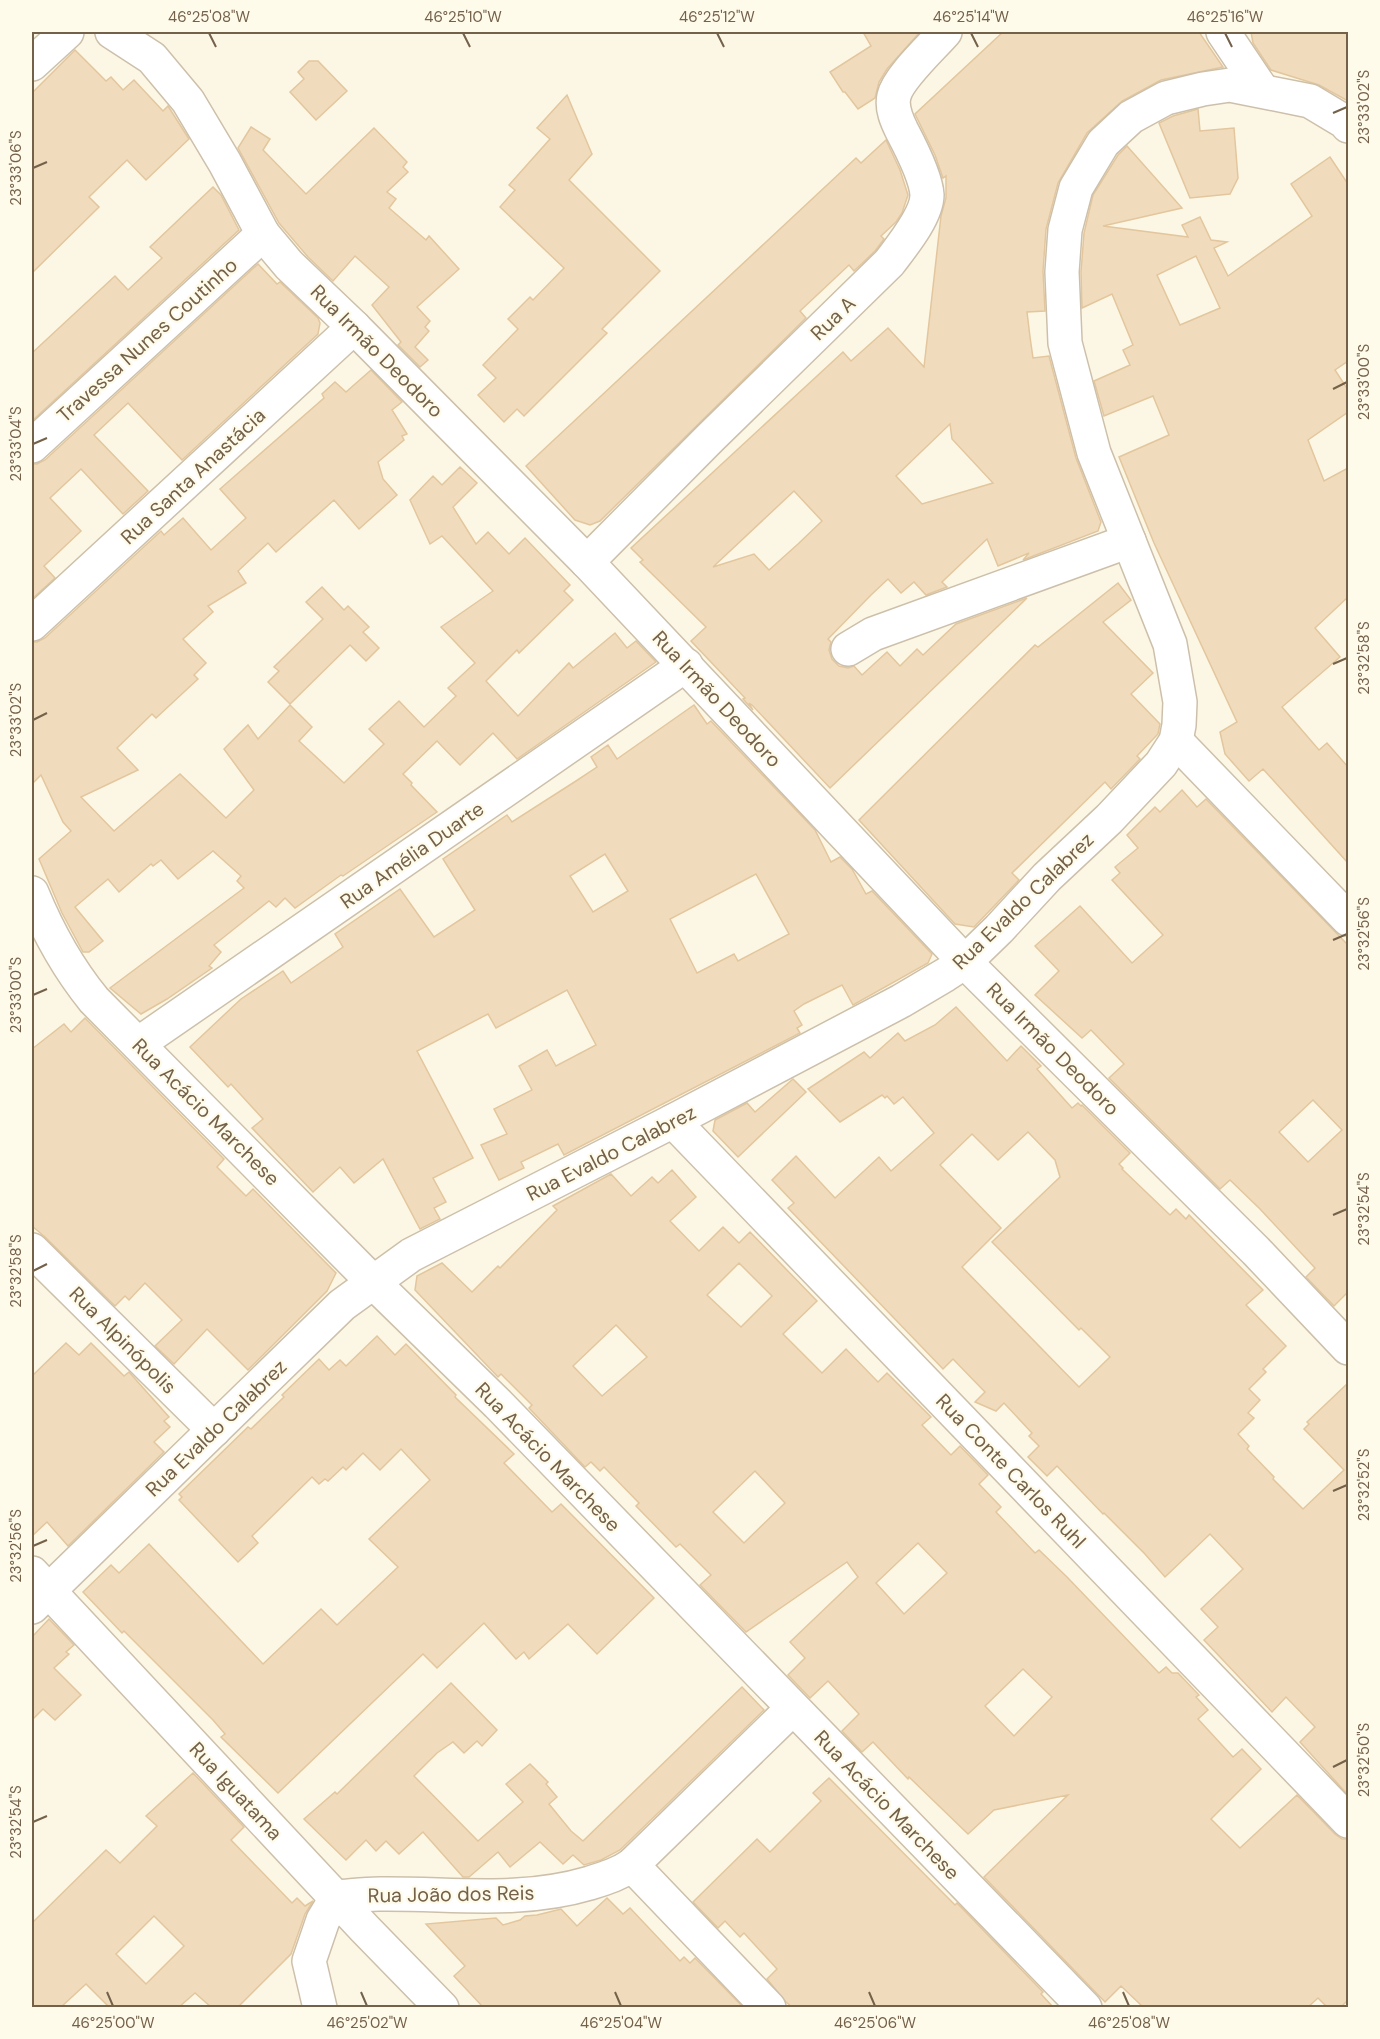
<svg xmlns="http://www.w3.org/2000/svg" width="1380" height="2039" font-family="'DM Sans',sans-serif">
  <rect width="100%" height="100%" fill="#fcf7e4"/>
  <!-- building -->
  <g fill="#f0dcbc" stroke="#e3c69d" stroke-width="1.5" fill-rule="evenodd">
    <path d="M863,32h57l-33,37 -8,13 -4,16 -17,11 -13,-17h-2l-13,-20 41,-26z"/>
    <path d="M1003,32h196l24,35 -62,13 -39,21 -35,32 -29,50 -12,46 -3,42 2,40 -18,1 3,25 3,21 16,-2 27,102 25,64 -3,9 -75,29 6,-7 -31,13 -11,-27 -45,43 5,5 -21,8 -12,-13 -13,11 -13,-14 -17,16 -43,44 3,3 -2,8 3,9 7,7 9,2 6,-2 8,9 25,-23 13,14 17,-17 6,6 33,-31 71,-26 -197,190 -78,-83 -3,-2 4,7 -10,-11 2,-1 -54,-57 15,-14 -66,-65 3,-2 -12,-12 212,-196 8,9 37,-33 36,39 17,-151 5,-18v-22l-3,2 -8,-23 -20,-41zM950,424l2,15 41,44 -71,21 -26,-28zM794,491l28,30 -24,23 -29,26 -15,-16 -41,13z"/>
    <path d="M1251,32h97v69l-29,-16 -48,-15 -18,-27z"/>
    <path d="M75,50l31,31 5,-4 12,13 11,-10 29,31 5,-5 21,33 -43,41 -19,-20 -38,37 10,10 -67,66v-180z"/>
    <path d="M309,61h9l29,30 -31,29 -26,-28 14,-13 -6,-7z"/>
    <path d="M567,95l25,59 -23,26 91,91 -58,58 5,4 -83,83 -7,-7 -13,13 -26,-27 18,-17 -13,-13 35,-36 -10,-10 22,-22 3,3 31,-32 -64,-61 15,-17 -6,-5 41,-46 -13,-11z"/>
    <path d="M1198,109l2,22 34,-3 4,50 -8,16 -40,4 -31,-75 14,-7z"/>
    <path d="M251,127l19,12 -7,11 43,44 68,-66 33,34 -4,5 5,5 -21,20 9,7 -7,9 37,32 3,-4 30,33 -42,38 13,14 -5,6 4,4 -14,16 13,13 -8,7 -22,-22 3,-3 -29,-37 17,-18 -34,-31 -22,25 -25,-24 -29,-34 -41,-75z"/>
    <path d="M886,140l14,30 8,25 -6,18 -6,9 -15,14 3,3 -9,12 -21,20 -5,-6 -49,46 6,7 -206,203 -10,4 -15,-5 -49,-54 330,-308 5,5z"/>
    <path d="M1127,146l55,62 -79,18 85,11 -6,-12 18,-8 11,23 16,2 -13,6 14,28 84,-60 -21,-32 39,-27 18,27v177l-13,9 13,20v22l-40,28 16,41 24,-13v129l-33,31 25,29 -58,50 37,43 8,-7 21,24v96l-85,-94 -14,12 -24,-27 -5,-22 17,-10 -83,-179 -35,-86 50,-22 -16,-39 -49,20 -10,-35 36,-16 -7,-15 10,-5 -21,-51 -30,14 -1,-36 3,-39 9,-38 25,-40zM1196,256l24,52 -40,17 -23,-50z"/>
    <path d="M213,187l8,8 18,35 -207,191v-68l83,-77 13,14 34,-32 -12,-11z"/>
    <path d="M258,264l19,20 3,-2 38,36 2,5 -2,11 -136,126 -54,-57 -34,32 54,56 -25,23 -42,-45 -31,29 31,33 -37,35 11,12 -23,21v-135h5l8,-4z"/>
    <path d="M371,370l31,32 -10,8 15,24 -5,2 2,4 -26,22 5,17 14,16 -38,34 -25,-29 -58,52 -8,-9 -30,28 8,12 -38,23 5,6 -30,27 23,24 -12,12 4,4 -42,39 -4,-4 -35,34 21,22 -57,27 33,34 66,-57 46,44 28,-28 -30,-41 24,-24 10,14 32,-34 22,22 -13,14 45,42 40,-39 -15,-15 30,-28 25,26 32,-31 -8,-8 27,-25 -34,-36 52,-36 -51,-55 -12,8 -20,-44 23,-24 9,9 18,-18 17,16 -24,24 23,37 12,-12 21,22 16,-16 45,47 -6,6 9,9 -54,53 -2,-3 -31,31 32,35 51,-53 4,5 42,-35 12,15 9,-7 20,21 -139,97 -24,-26 -33,32 -23,-24 -34,33 9,9 -1,2 26,27 -94,64 -2,-1 -46,33 -10,-10 -9,9 -7,-6 -55,44 7,7 -12,14 3,2 -45,31 -26,15 -31,-26 134,-100 -7,-7 4,-5 -28,-25 -35,28 -17,-19 -8,6 -2,-2 -32,28 -11,-13 -33,28 28,34 -14,11h-6l-21,-39 -23,-54 32,-28 -8,-9 -22,-47 -9,9v-142h5l8,-4 116,-107 3,4 19,-17 28,32 35,-32 -26,-29 104,-91 -2,-4 13,-12 11,10z"/>
    <path d="M1118,583l13,17 -28,22 50,51 -22,21 29,30 -2,10 -21,22 3,3 -29,30 -6,-7 -93,91 7,7 -45,47 -19,-3 -96,-104 176,-175 3,2z"/>
    <path d="M322,587l22,23 4,-4 21,21 -6,5 16,16 -13,13 -16,-16 -60,59 -22,-22 11,-11 -5,-4 49,-48 -17,-17z"/>
    <path d="M694,705l13,19 4,-3 104,109 16,32 9,-5 12,12 14,25 6,-3 60,63 -4,9 -75,42 -11,-20 -38,19 -10,7 8,14 -5,3 3,5 -236,122 -6,-11 -37,18 3,6 -25,12 -18,-35 26,-11 -13,-25 38,-19 -13,-24 28,-16 9,16 40,-21 -29,-55 -71,38 -8,-14 -71,37 56,107 -40,20 13,24 -12,6 6,11 -20,10 -37,-70 -29,24 -14,-16 -27,25 -61,-64 11,-9 -32,-35 -3,3 -38,-40 51,-48 42,-28 8,12 52,-36 -8,-13 65,-45 34,48 41,-27 -32,-51 64,-44 5,7 64,-41 21,-14 -6,-10 17,-12 9,14zM605,854l23,37 -35,21 -23,-36zM756,874l33,60 -51,27 -4,-7 -37,19 -27,-54z"/>
    <path d="M1182,790l15,17 9,-8 142,146v347l-14,14 -28,-29 9,-9 -55,-59 -30,-29 -10,9 -111,-111 15,-14 -33,-34 -9,8 -47,-43 24,-24 -24,-25 45,-40 52,57 31,-28 -51,-55 8,-7 -5,-6 23,-19 -11,-13 28,-28 5,5zM1313,1100l29,30 -34,32 -29,-30z"/>
    <path d="M956,1007l51,54 14,-15 20,20 -4,3 35,39 6,-5 3,3 1,-1 48,48 -11,11 4,4 -1,1 48,46 6,-6 10,10 3,-4 74,75 -17,15 40,41 -23,23 3,3 -17,17 11,11 -12,13 6,5 -16,16 11,12 -2,3 27,28 -1,2 30,30 41,-39 -40,-41 5,-5 -2,-2 41,-39v412l-48,-53 15,-15 -29,-30 -14,15 -68,-72 14,-13 -17,-18 42,-40 -33,-35 -45,43 -21,-24 -40,-40 -1,1 -46,-48 -10,10 -19,-19 11,-11 -10,-10 3,-3 -28,-30 -8,8 -21,-9 10,-10 -32,-33 -10,10 -155,-161 6,-5 -22,-23 24,-24 39,42 44,-41 12,14 43,-38 -31,-36 -9,7 -7,-8 -2,2 -3,-3 -42,27 -32,-33 56,-37 6,6 28,-25 7,8 30,-16zM1028,1132l27,28 5,17 -68,65 87,88 2,-2 29,29 -31,30 -117,-120 39,-39 -61,-63 32,-31 26,26z"/>
    <path d="M85,1018l139,141 -7,8 29,29 7,-7 83,84 -9,18 -79,79 -41,-41 -33,35 -19,-18 27,-26 -37,-37 -16,17 -4,-4 -10,10 -70,-69 -13,-11v-177l32,-25 7,8z"/>
    <path d="M793,1079l13,13 -68,65 -25,-26 2,-11 32,-17 8,9z"/>
    <path d="M672,1170l24,27 -26,24 29,30 24,-24 16,16 11,-11 67,69 -34,33 39,39 24,-24 32,33 9,-9 44,44 -9,8 29,30 9,-9 28,29 -9,9 22,23 -5,5 39,41 4,-3 28,27 92,96 7,-6 6,6h6l21,22 -3,2 12,13 -10,9 35,38 9,-8 19,20 -50,50 29,29 57,-53 38,39 7,5h6v161l-7,7h-14l-9,-9 -10,9h-165l-22,-21 -16,16 -121,-125 84,-82 -74,15 -26,24 -59,-57 -1,2 -35,-37 -11,10 -20,-21 17,-17 -31,-33 -18,17 -22,-23 17,-17 -15,-16 68,-65 -11,-15 -101,70 -46,-47 11,-10 -31,-31 -4,3 -40,-41 3,-3 -35,-36 -4,4 -9,-9 -6,5 -56,-59 3,-3 -31,-31 -3,3 -83,-87 2,-14 25,-13 30,29 26,-26 2,2 57,-58 -4,-4 58,-32 20,22 21,-19 6,6zM739,1263l33,33 -31,31 -34,-32zM616,1325l31,32 -45,39 -29,-30zM755,1471l30,32 -41,40 -31,-31zM918,1543l29,30 -43,41 -28,-31zM1023,1669l29,28 -38,39 -29,-30z"/>
    <path d="M377,1336l18,19 11,-11 50,51 -1,2 59,57 -10,9 48,49 9,-8 93,94 -57,56 -29,-30 -39,35 -5,-7 -8,7 -32,-36 -47,45 -14,-14 -145,139 -57,-56 4,-3 -12,-14 -89,-89 -2,2 -39,-41 28,-27 8,8 30,-29 114,120 58,-55 16,16 61,-58 -29,-28 61,-59 -29,-31 -21,21 -17,-17 -17,17 -3,-3 -15,14 -3,-2 -6,5 -7,-7 -60,59 6,7 -20,19 -59,-62 3,-3 -3,-3 69,-67 3,2 33,-32 -2,-2 37,-36 10,11 11,-10 6,6z"/>
    <path d="M66,1343l13,12 12,-12 33,33 5,-4 40,45 -5,4 6,6 -16,15 10,10 -96,94 -21,-24 -15,14v-160z"/>
    <path d="M49,1619l25,26 -8,7 3,2 -15,14 27,27 -26,25 -12,-11 -11,11v-83z"/>
    <path d="M451,1683l46,47 -15,16 -5,-5 -13,12 -11,-11 -16,11 -23,23 64,65 45,-39 -17,-18 24,-20 18,18 -2,2 11,13 -8,7 22,27 12,10 159,-154 22,23 -144,140 -19,10 -17,5 -11,-10 -10,9 -23,-22 -30,25 -12,-15 -29,25h-6l-40,-45 -24,22 -13,-13 -10,10 -10,-11 -20,20 -42,-41 31,-27 2,2z"/>
    <path d="M193,1773l51,54 -13,13 61,63 5,-5 8,8 8,-5 -8,13 -14,40 -53,53h-27l-16,-14 -16,14h-70l-23,-23 -25,23h-29v-84l74,-73 14,13 37,-37 -11,-10zM154,1916l30,30 -38,38 -30,-30z"/>
    <path d="M829,1778l126,127 2,-2 86,89 -2,2 12,13h-261l-6,-5 -19,-23 10,-10 -33,-36 -4,4 -15,-16 -7,7 -25,-26 64,-63 13,13 51,-51 -8,-8z"/>
    <path d="M607,1898l16,16 7,-6 50,53 4,-4 6,6 5,-5 48,49h-260l-29,-31 11,-10 -39,-42 70,-6 7,7 17,-5 5,-4 12,-1 24,-6 16,17z"/>
  </g>
  <g fill="none" stroke-linecap="round" stroke-linejoin="round">
    <!-- minor casing -->
    <g stroke="#cdc0ab" stroke-width="36">
      <g id="minor">
        <path d="M112,32l40,26 36,43 37,62 38,71 26,31 65,62 233,235 378,400 291,289 92,97"/>
        <path d="M1223,32l39,58"/>
        <path d="M32,64l35,-32"/>
        <path d="M32,446l231,-212"/>
        <path d="M587,562l123,-124 179,-175c12,-16 38,-47 38,-68 -1,-18 -16,-47 -25,-64 -5,-10 -11,-23 -8,-35 4,-18 38,-49 51,-64"/>
        <path d="M32,624l322,-297"/>
        <path d="M848,649l25,-15 256,-93"/>
        <path d="M1176,741l172,178"/>
        <path d="M32,893c16,39 35,74 62,107l279,282 125,122 587,604"/>
        <path d="M138,1044l548,-379"/>
        <path d="M673,1121l675,700"/>
        <path d="M32,1250l182,180"/>
        <path d="M32,1573l333,356 77,79"/>
        <path d="M32,1607l310,-302 69,-50 262,-134 228,-120 44,-26 20,-13 34,-33 48,-52 62,-58 52,-55 15,-23 3,-16 1,-23 -10,-58 -76,-191 -29,-110 -3,-71 3,-42 11,-42 27,-45 28,-26 35,-19 37,-9 27,-4 80,16 35,21 3,4"/>
        <path d="M632,1865l137,143"/>
        <path d="M320,2008l-11,-47 14,-41 14,-23c14,-1 28,-3 42,-3 73,-1 140,10 211,-11 16,-5 29,-9 42,-18l161,-157"/>
      </g>
    </g>
    <!-- minor -->
    <use href="#minor" stroke="#fff" stroke-width="33"/>
  </g>
  <!-- ticks -->
  <path fill="none" stroke="#74614a" stroke-width="2" d="M209,33l7,14M463,33l7,14M717,33l7,14M971,33l7,14M1225,33l7,14M1333,113l14,-6M33,168l14,-6M1333,389l14,-7M33,444l14,-6M1333,664l14,-6M33,720l14,-7M1333,940l14,-6M33,995l14,-6M1333,1215l14,-6M33,1271l14,-7M1333,1491l14,-6M33,1546l14,-6M1333,1767l14,-7M33,1822l14,-6M107,1992l6,14M361,1992l6,14M615,1992l6,14M869,1992l6,14M1123,1992l6,14"/>
  <g text-anchor="middle" dominant-baseline="central" stroke-width="4.5" stroke-linejoin="round" paint-order="stroke">
    <!-- street labels -->
    <g font-size="20" fill="#74614a" stroke="#fffbea">
      <text transform="translate(833 318) rotate(-44)">Rua A</text>
      <text transform="translate(147 340) rotate(-42)">Travessa Nunes Coutinho</text>
      <text transform="translate(377 351) rotate(45)">Rua Irmão Deodoro</text>
      <text transform="translate(193 476) rotate(-43)">Rua Santa Anastácia</text>
      <text transform="translate(717 699) rotate(47)">Rua Irmão Deodoro</text>
      <text transform="translate(412 855) rotate(-35)">Rua Amélia Duarte</text>
      <text transform="translate(1023 901) rotate(-44)">Rua Evaldo Calabrez</text>
      <text transform="translate(1053 1049) rotate(45)">Rua Irmão Deodoro</text>
      <text transform="translate(206 1112) rotate(45)">Rua Acácio Marchese</text>
      <text transform="translate(611 1153) rotate(-27)">Rua Evaldo Calabrez</text>
      <text transform="translate(123 1340) rotate(45)">Rua Alpinópolis</text>
      <text transform="translate(216 1428) rotate(-44)">Rua Evaldo Calabrez</text>
      <text transform="translate(548 1457) rotate(46)">Rua Acácio Marchese</text>
      <text transform="translate(1011 1471) rotate(46)">Rua Conte Carlos Ruhl</text>
      <text transform="translate(236 1791) rotate(47)">Rua Iguatama</text>
      <text transform="translate(887 1805) rotate(46)">Rua Acácio Marchese</text>
      <text transform="translate(451 1894) rotate(-1)">Rua João dos Reis</text>
    </g>
  </g>
  <!-- border -->
  <rect width="1380" height="2039" fill="none" stroke="#fffbea" stroke-width="66"/>
  <rect x="33" y="33" width="1314" height="1973" fill="none" stroke="#74614a" stroke-width="2"/>
  <g font-size="15" text-anchor="middle" fill="#74614a">
    <text x="209" y="22">46°25'08"W</text>
    <text x="463" y="22">46°25'10"W</text>
    <text x="717" y="22">46°25'12"W</text>
    <text x="971" y="22">46°25'14"W</text>
    <text x="1225" y="22">46°25'16"W</text>
    <text transform="translate(1364 107) rotate(-90)" y="5">23°33'02"S</text>
    <text transform="translate(16 168) rotate(-90)" y="5">23°33'06"S</text>
    <text transform="translate(1364 382) rotate(-90)" y="5">23°33'00"S</text>
    <text transform="translate(16 444) rotate(-90)" y="5">23°33'04"S</text>
    <text transform="translate(1364 658) rotate(-90)" y="5">23°32'58"S</text>
    <text transform="translate(16 720) rotate(-90)" y="5">23°33'02"S</text>
    <text transform="translate(1364 934) rotate(-90)" y="5">23°32'56"S</text>
    <text transform="translate(16 995) rotate(-90)" y="5">23°33'00"S</text>
    <text transform="translate(1364 1209) rotate(-90)" y="5">23°32'54"S</text>
    <text transform="translate(16 1271) rotate(-90)" y="5">23°32'58"S</text>
    <text transform="translate(1364 1485) rotate(-90)" y="5">23°32'52"S</text>
    <text transform="translate(16 1546) rotate(-90)" y="5">23°32'56"S</text>
    <text transform="translate(1364 1760) rotate(-90)" y="5">23°32'50"S</text>
    <text transform="translate(16 1822) rotate(-90)" y="5">23°32'54"S</text>
    <text x="113" y="2028">46°25'00"W</text>
    <text x="367" y="2028">46°25'02"W</text>
    <text x="621" y="2028">46°25'04"W</text>
    <text x="875" y="2028">46°25'06"W</text>
    <text x="1129" y="2028">46°25'08"W</text>
  </g>
</svg>
